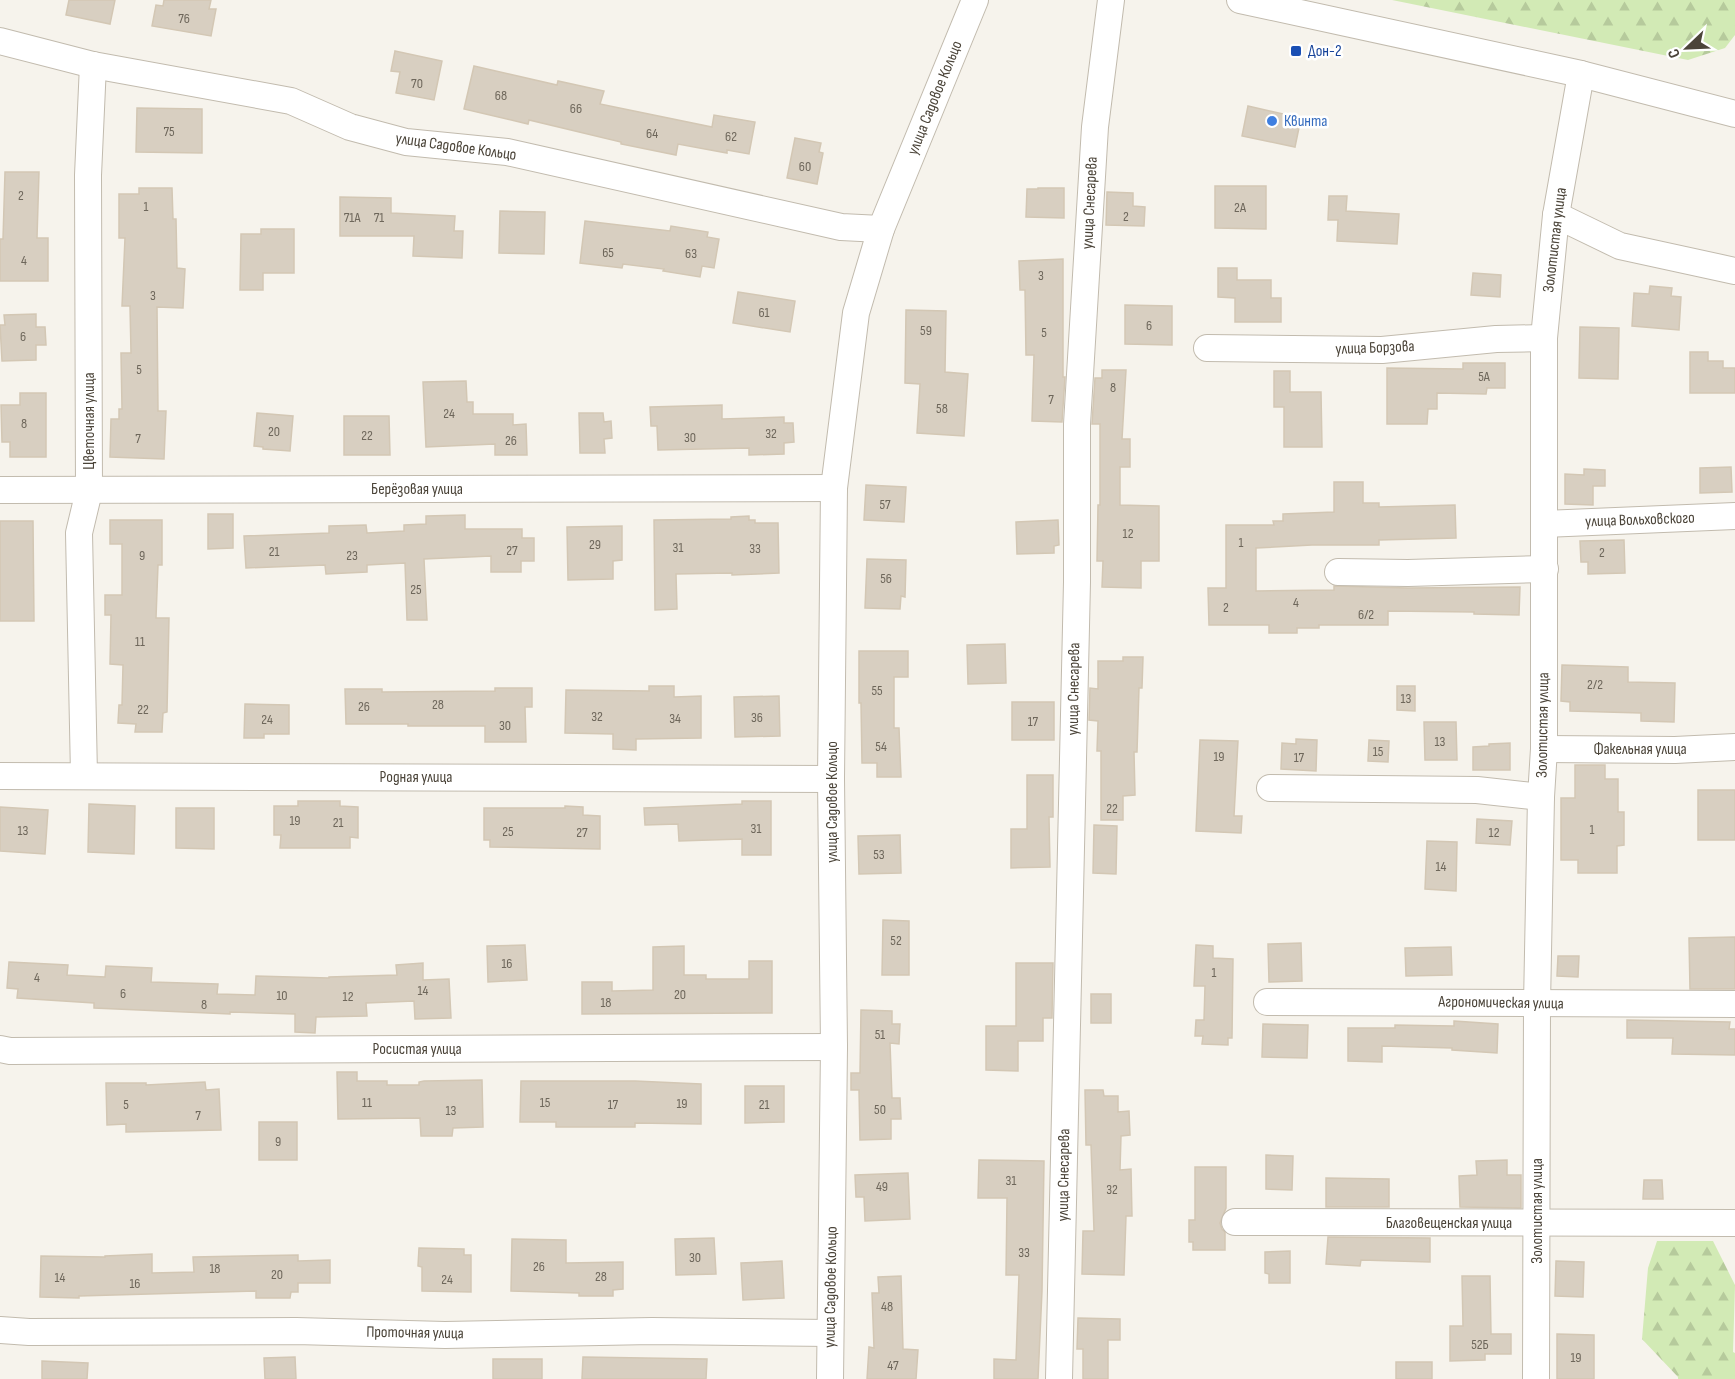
<svg xmlns="http://www.w3.org/2000/svg" width="1735" height="1379" font-family="'Sofia Sans Condensed',sans-serif">
  <defs>
    <pattern id="forest-firs" width="22" height="20" patternUnits="userSpaceOnUse" patternTransform="scale(1.5)"><rect width="22" height="20" fill="#d2eab5"/><path d="M5 1l3.5 6h-7zM16 11l3.5 6h-7z" fill="#b6ca9c"/></pattern>
  </defs>
  <rect width="100%" height="100%" fill="#f6f3ec"/>
  <!-- forest -->
  <g fill="url(#forest-firs)">
    <path d="M1392,0h343v35l-10,13 -37,12z"/>
    <path d="M1657,1241h56l22,44 -2,67 2,1v26h-57v-2l-36,-38 6,-71z"/>
  </g>
  <!-- building -->
  <g fill="#d8cfc1" stroke="#d3c7b4" stroke-width="1.5">
    <path d="M69,0h46l-5,24 -44,-9z"/>
    <path d="M164,0h47l-2,9h7l-5,27 -59,-10 4,-21 7,1z"/>
    <path d="M395,51l47,10 -8,39 -38,-7 4,-21 -9,-1z"/>
    <path d="M474,66l83,19 1,-4 46,10 -4,13 112,23 2,-12 41,7 -6,32 -22,-4v3l-49,-9 -2,11 -55,-11v-2l-92,-22 -1,4 -64,-15z"/>
    <path d="M1248,106l53,12 -6,29 -53,-11z"/>
    <path d="M137,108l65,1v44l-66,-1z"/>
    <path d="M795,138l26,5 -2,9 4,1 -6,31 -30,-6z"/>
    <path d="M5,172h34l-2,66h11v43h-48v-42h3z"/>
    <path d="M1215,186h51v43l-51,-1z"/>
    <path d="M139,188h33l1,31h3l1,49 8,1 -2,39 -26,-1 1,104h8l-2,48 -54,-2 1,-38h8v-10h3l-1,-56h10l-1,-47h-8l3,-68h-6v-44h20z"/>
    <path d="M1038,188h26v30l-38,-1 1,-28h11z"/>
    <path d="M1107,192l26,1v13l12,1 -1,19 -38,-1z"/>
    <path d="M1329,196h18l-1,15 53,3 -2,30 -60,-3 1,-21h-10z"/>
    <path d="M340,197l51,1v15l64,3 -1,15h9l-1,27 -49,-2 1,-20h-74z"/>
    <path d="M500,211l45,1 -1,42 -45,-1z"/>
    <path d="M585,221l85,10 1,-5 37,6 -1,5 12,2 -5,29 -12,-2 -2,11 -37,-6 1,-2 -41,-5 -1,4 -42,-5z"/>
    <path d="M261,229h33v44h-31v17h-23l1,-56h20z"/>
    <path d="M1063,259v118h2l-3,45 -30,-1 2,-66h-8l-1,-65h-5l-1,-29z"/>
    <path d="M1218,268h19v12h34v18h10v24h-46v-24l-17,-1z"/>
    <path d="M1473,273l28,2 -1,22 -29,-2z"/>
    <path d="M1650,286l22,2 -1,8 10,1 -2,33 -47,-4 2,-33 15,1z"/>
    <path d="M738,292l57,9 -5,31 -57,-9z"/>
    <path d="M1125,305l47,1v39l-47,-1z"/>
    <path d="M906,310l40,1 -1,61 23,2 -4,62 -47,-3 3,-49 -15,-1z"/>
    <path d="M36,314v13h9l1,18h-10v15l-34,1 -2,-36h5l-1,-10z"/>
    <path d="M1580,327l39,1 -1,51 -39,-1z"/>
    <path d="M1690,352h18v9h15v7h12v25h-45z"/>
    <path d="M1463,363h42v25h-18l-1,6 -49,-1v16h-9l-1,15h-40v-56l76,1z"/>
    <path d="M1102,370h24l-4,69h8v28h-10v38l39,1v55h-18v27l-39,-1 1,-26h-6l1,-56h2v-81h-8l3,-46h7z"/>
    <path d="M1274,371h16v21h31l1,55h-38v-40h-10z"/>
    <path d="M466,381l1,21h6v12h40v11l13,-1 1,31h-32v-11l-69,3 -3,-65z"/>
    <path d="M20,393h26v64h-36v-15h-8l-1,-37h19z"/>
    <path d="M722,405v14l62,-2v6h9l1,19 -10,1v11l-35,1v-7l-91,2 -1,-24h-6l-1,-19z"/>
    <path d="M257,413l36,3 -3,35 -27,-2v-2l-9,-1z"/>
    <path d="M579,413h24l1,9 7,-1 1,17 -8,1 1,14h-25z"/>
    <path d="M344,416h45l1,39h-46z"/>
    <path d="M1731,467l1,25 -32,1v-25z"/>
    <path d="M1584,469l21,1v16h-12v19l-28,-1v-30l19,1z"/>
    <path d="M1334,482h29v21h16v4l76,-2 1,33 -77,2v5h-67l-56,3v43l78,-1v-4l74,2 112,-1 -1,28 -45,-1v-2l-86,-1v14h-69v3h-22v5h-28v-8h-60l-1,-37h18v-63h48l-1,-4h10v-7l51,-2z"/>
    <path d="M866,485l40,2 -2,35 -40,-2z"/>
    <path d="M208,514h25v34l-25,1z"/>
    <path d="M465,515v14h57v9h12v23h-13v11h-30v-16l-67,3 3,61h-20l-2,-57 -38,2v7l-41,2 -1,-9 -79,3 -2,-32 85,-3v-7l37,-1 1,8 37,-2v-6l22,-1v-8z"/>
    <path d="M749,516v4h6v3h23l1,50 -47,2v-2l-56,1 1,35 -22,1 -1,-90 77,-1v-2z"/>
    <path d="M110,520h52v45h-4l-2,53h13l-2,94 -4,1 -1,19h-27l1,-8 -18,-1 1,-18h3l1,-40 -13,-1 1,-49h-6v-20h17v-51h-12z"/>
    <path d="M1058,520l1,25 -5,1v7l-37,1 -1,-32z"/>
    <path d="M0,521h33l1,100h-34z"/>
    <path d="M622,526v34l-9,1v18l-45,1 -1,-53z"/>
    <path d="M1624,540l1,33 -37,1v-12h-7l-1,-21z"/>
    <path d="M867,559l39,1 -1,37 -4,-1 -1,13 -35,-1z"/>
    <path d="M1005,644l1,39 -38,1 -1,-39z"/>
    <path d="M859,651h49v26h-14v51h5l2,49h-24v-14h-15l-1,-60h-2z"/>
    <path d="M1123,657h20l-1,31h-3l-2,64h-3l1,43 -12,1v24h-22v-69h-4l1,-30 -9,-1 1,-32 8,1v-28h25z"/>
    <path d="M1562,665l66,2v15l47,1 -1,39 -33,-1v-8l-71,-2v-9l-9,-1z"/>
    <path d="M649,686h25v11l27,-1v42l-65,1v11l-23,-1v-15l-48,-1 1,-43 83,1z"/>
    <path d="M1397,686h18v25l-18,-1z"/>
    <path d="M495,688h37v19h-7l1,35h-41v-16h-77v-2h-62l-1,-35h37v3l113,-1z"/>
    <path d="M779,696l1,40 -45,1 -1,-40z"/>
    <rect x="1012" y="702" width="42" height="38"/>
    <path d="M245,704l44,1v29h-25v4h-20z"/>
    <path d="M1424,722h32l1,38h-32z"/>
    <path d="M1296,739l21,1 -1,31 -35,-2 1,-26 14,1z"/>
    <path d="M1200,740l38,1 -4,75h8l-1,17 -45,-2z"/>
    <path d="M1369,740l20,1 -1,21 -20,-1z"/>
    <path d="M1510,743v27h-37v-23l16,-1v-2z"/>
    <path d="M1575,765h30v14h13v33h6v33l-7,1v27h-39v-13h-17v-62h14z"/>
    <path d="M1027,775h26v42h-4l1,50 -39,1v-39h16z"/>
    <rect x="1698" y="790" width="37" height="50"/>
    <path d="M298,801h42v5l18,1v31l-8,-1v11h-70l1,-13h-7v-29h24z"/>
    <path d="M742,801h29v54h-29v-16l-63,2 -1,-17 -33,1 -1,-17 98,-4z"/>
    <path d="M89,804l46,2 -1,48 -46,-2z"/>
    <path d="M565,806l18,1v8l17,1v33l-110,-2v-7h-6v-32h81z"/>
    <path d="M0,807l48,3 -3,44 -45,-3z"/>
    <path d="M176,808h38v41l-38,-1z"/>
    <path d="M1477,819l35,2 -2,24 -34,-2z"/>
    <path d="M1094,825l23,1 -1,48 -23,-1z"/>
    <path d="M900,835l1,38 -42,1 -1,-38z"/>
    <path d="M1427,841l30,1 -1,49 -31,-2z"/>
    <path d="M883,920l26,1v54h-27z"/>
    <path d="M1735,937v52h-45l-1,-51z"/>
    <path d="M1301,943l1,38 -33,1 -1,-38z"/>
    <path d="M525,945l2,35 -39,2 -1,-36z"/>
    <path d="M1196,945l17,1v12l20,1 -1,79h-4v7l-26,-1 1,-8h-8l1,-16h8l1,-34h-11z"/>
    <path d="M684,946v29h22v4h43v-18h23v52l-190,1v-32h30v9l41,-1v-43z"/>
    <path d="M1451,947l1,28 -46,1 -1,-28z"/>
    <path d="M1558,956h21l-1,21 -21,-1z"/>
    <path d="M9,962l59,3 -1,10 38,2 1,-11 46,2 -1,14 67,2 -1,10 38,1 1,-19 73,2v-1l68,-2 -1,-10 27,-2v17l26,-1 2,39 -36,1 -1,-18 -48,2 1,13 -51,1 -1,16 -20,-1v-18l-65,-2v2l-136,-6v-5l-77,-5 1,-9 -11,-1z"/>
    <path d="M1016,963h37l-1,55h-9v23h-25v30l-32,-1v-44h30z"/>
    <rect x="1091" y="994" width="20" height="29"/>
    <path d="M861,1010l31,1v13h8l-1,20 -9,-1 2,55h8l1,21h-10v20l-31,1 -1,-50h-8v-17h9z"/>
    <path d="M1627,1020l103,2 -1,7h6v26l-63,-1 1,-16h-46z"/>
    <path d="M1454,1021l44,3 -1,29 -45,-3v-2l-70,-2v16l-34,-1v-33h47v-3l59,1z"/>
    <path d="M1263,1024l45,1 -1,33 -45,-1z"/>
    <path d="M337,1072h20v9h30v4h32v-3l5,-1 58,-1 1,47 -30,1 -1,8h-31l-1,-18 -82,1z"/>
    <path d="M521,1081h114l66,3v40l-66,-1v4h-79v-5h-36z"/>
    <path d="M205,1082l1,8 13,-1 2,41 -95,2v-8l-19,1 -1,-42h40v2z"/>
    <path d="M745,1086h39v36l-39,1z"/>
    <path d="M1085,1090h18l1,6h14v16l11,-1 1,24 -9,1 -1,34 11,-1 1,47h-6l-2,59 -42,-1 1,-43h11l-3,-86h-5z"/>
    <rect x="259" y="1122" width="38" height="38"/>
    <path d="M1266,1155l27,1 -1,34 -26,-1z"/>
    <path d="M979,1160l65,1 -2,130 -4,88h-44v-20l22,1 3,-85h-13l1,-77h-29z"/>
    <path d="M1507,1160v15h14v33l-61,-1 -1,-31 18,-1 -1,-14z"/>
    <path d="M1195,1167h31v41l-6,15 2,6 3,3v18h-32v-8h-4v-22h6z"/>
    <path d="M908,1173l2,46 -45,2 -1,-24h-8l-1,-22z"/>
    <path d="M1326,1178l63,1v28h-63z"/>
    <path d="M1644,1180h18l1,19h-20z"/>
    <path d="M1328,1237l102,1v24l-69,-2 -1,6 -34,-2z"/>
    <path d="M714,1238l2,36 -40,1 -1,-36z"/>
    <path d="M512,1239l54,1v23l57,-1v27l-10,1v6h-34v-3l-68,-2z"/>
    <path d="M419,1248l45,1v6h7v37l-49,-1v-24l-4,-1z"/>
    <path d="M1290,1251v32h-21v-9l-4,-1v-21z"/>
    <path d="M152,1254v19l42,-1 -1,-15 105,-2v6l32,-1v23h-32v9h-7l-1,6h-34v-7l-177,5v2l-39,-1 1,-41 64,1v-1z"/>
    <path d="M782,1261l2,37 -41,2 -2,-37z"/>
    <path d="M1556,1261l28,1 -1,35 -28,-1z"/>
    <path d="M901,1276l2,73 15,1 -2,29h-49l2,-32 5,1 -2,-55h7l-1,-16z"/>
    <path d="M1462,1276h28l1,58h20v20h-26v6l-35,1v-35h13z"/>
    <path d="M1078,1318l42,1v21h-12v39h-25v-30h-6z"/>
    <path d="M1557,1334l37,1v44h-37z"/>
    <path d="M295,1357l1,22h-31l-1,-21z"/>
    <path d="M583,1357l124,2 -1,20h-124z"/>
    <rect x="493" y="1359" width="49" height="20"/>
    <path d="M42,1361l46,2 -1,16h-45z"/>
    <rect x="1396" y="1362" width="36" height="17"/>
  </g>
  <g fill="none" stroke-linecap="round" stroke-linejoin="round">
    <!-- minor casing -->
    <g stroke="#c2bbae" stroke-width="28">
      <g id="minor">
        <path d="M1240,0l341,74 154,40"/>
        <path d="M0,41l93,24 198,36 59,26 56,15 101,10 334,75 40,2"/>
        <path d="M1556,215l64,31 115,25"/>
        <path d="M1207,348l175,2 114,-11 48,-1"/>
        <path d="M0,490l834,-2"/>
        <path d="M1544,524l191,-8"/>
        <path d="M1338,572l70,1 137,-4"/>
        <path d="M1544,749l131,1 60,-3"/>
        <path d="M84,775l-5,-242 10,-42 -1,-316 5,-110"/>
        <path d="M0,776l831,3"/>
        <path d="M1270,788l207,2 64,7"/>
        <path d="M1267,1002l468,2"/>
        <path d="M0,1049l10,2 824,-4"/>
        <path d="M1235,1222l500,1"/>
        <path d="M0,1330l29,2 267,-1 149,4 207,-4 178,2"/>
        <path d="M830,1379l4,-332 -3,-268 3,-291 22,-175 25,-84 94,-229"/>
        <path d="M1059,1379l18,-797v-158l18,-297 16,-127"/>
        <path d="M1536,1379l1,-375 4,-207 3,-48v-411l12,-123 25,-141"/>
      </g>
    </g>
    <!-- minor -->
    <use href="#minor" stroke="#fff" stroke-width="26"/>
  </g>
  <!-- markers -->
  <rect fill="#1a4fb4" stroke="#fff" stroke-width="2" x="1290" y="45" width="12" height="12" rx="3"/>
  <circle fill="#3f7fe0" stroke="#fff" stroke-width="2" cx="1272" cy="121" r="6"/>
  <g text-anchor="middle" dominant-baseline="central" stroke-width="5" stroke-linejoin="round" paint-order="stroke">
    <!-- number labels -->
    <g font-size="14" fill="#6e675b">
      <text x="184" y="18">76</text>
      <text x="417" y="83">70</text>
      <text x="501" y="95">68</text>
      <text x="576" y="108">66</text>
      <text x="169" y="131">75</text>
      <text x="652" y="133">64</text>
      <text x="731" y="136">62</text>
      <text x="805" y="166">60</text>
      <text x="21" y="195">2</text>
      <text x="146" y="206">1</text>
      <text x="1240" y="207">2А</text>
      <text x="1126" y="216">2</text>
      <text x="352" y="217">71А</text>
      <text x="379" y="217">71</text>
      <text x="608" y="252">65</text>
      <text x="691" y="253">63</text>
      <text x="24" y="260">4</text>
      <text x="1041" y="275">3</text>
      <text x="153" y="295">3</text>
      <text x="764" y="312">61</text>
      <text x="1149" y="325">6</text>
      <text x="926" y="330">59</text>
      <text x="1044" y="332">5</text>
      <text x="23" y="336">6</text>
      <text x="139" y="369">5</text>
      <text x="1484" y="376">5А</text>
      <text x="1113" y="387">8</text>
      <text x="1051" y="399">7</text>
      <text x="942" y="408">58</text>
      <text x="449" y="413">24</text>
      <text x="24" y="423">8</text>
      <text x="274" y="431">20</text>
      <text x="771" y="433">32</text>
      <text x="367" y="435">22</text>
      <text x="690" y="437">30</text>
      <text x="138" y="438">7</text>
      <text x="511" y="440">26</text>
      <text x="885" y="504">57</text>
      <text x="1128" y="533">12</text>
      <text x="1241" y="542">1</text>
      <text x="595" y="544">29</text>
      <text x="678" y="547">31</text>
      <text x="755" y="548">33</text>
      <text x="512" y="550">27</text>
      <text x="274" y="551">21</text>
      <text x="1602" y="552">2</text>
      <text x="142" y="555">9</text>
      <text x="352" y="555">23</text>
      <text x="886" y="578">56</text>
      <text x="416" y="589">25</text>
      <text x="1296" y="602">4</text>
      <text x="1226" y="607">2</text>
      <text x="1366" y="614">6/2</text>
      <text x="140" y="641">11</text>
      <text x="1595" y="684">2/2</text>
      <text x="877" y="690">55</text>
      <text x="1406" y="698">13</text>
      <text x="438" y="704">28</text>
      <text x="364" y="706">26</text>
      <text x="143" y="709">22</text>
      <text x="597" y="716">32</text>
      <text x="757" y="717">36</text>
      <text x="675" y="718">34</text>
      <text x="267" y="719">24</text>
      <text x="1033" y="721">17</text>
      <text x="505" y="725">30</text>
      <text x="1440" y="741">13</text>
      <text x="881" y="746">54</text>
      <text x="1378" y="751">15</text>
      <text x="1219" y="756">19</text>
      <text x="1299" y="757">17</text>
      <text x="1112" y="808">22</text>
      <text x="295" y="820">19</text>
      <text x="338" y="822">21</text>
      <text x="756" y="828">31</text>
      <text x="1592" y="829">1</text>
      <text x="23" y="830">13</text>
      <text x="508" y="831">25</text>
      <text x="582" y="832">27</text>
      <text x="1494" y="832">12</text>
      <text x="879" y="854">53</text>
      <text x="1441" y="866">14</text>
      <text x="896" y="940">52</text>
      <text x="507" y="963">16</text>
      <text x="1214" y="972">1</text>
      <text x="37" y="977">4</text>
      <text x="423" y="990">14</text>
      <text x="123" y="993">6</text>
      <text x="680" y="994">20</text>
      <text x="282" y="995">10</text>
      <text x="348" y="996">12</text>
      <text x="606" y="1002">18</text>
      <text x="204" y="1004">8</text>
      <text x="880" y="1034">51</text>
      <text x="367" y="1102">11</text>
      <text x="545" y="1102">15</text>
      <text x="682" y="1103">19</text>
      <text x="126" y="1104">5</text>
      <text x="613" y="1104">17</text>
      <text x="764" y="1104">21</text>
      <text x="880" y="1109">50</text>
      <text x="451" y="1110">13</text>
      <text x="198" y="1115">7</text>
      <text x="278" y="1141">9</text>
      <text x="1011" y="1180">31</text>
      <text x="882" y="1186">49</text>
      <text x="1112" y="1189">32</text>
      <text x="1024" y="1252">33</text>
      <text x="695" y="1257">30</text>
      <text x="539" y="1266">26</text>
      <text x="215" y="1268">18</text>
      <text x="277" y="1274">20</text>
      <text x="601" y="1276">28</text>
      <text x="60" y="1277">14</text>
      <text x="447" y="1279">24</text>
      <text x="135" y="1283">16</text>
      <text x="887" y="1306">48</text>
      <text x="1480" y="1344">52Б</text>
      <text x="1576" y="1357">19</text>
      <text x="893" y="1365">47</text>
    </g>
    <!-- transit labels -->
    <g font-size="16" fill="#164399" stroke="#fff" text-anchor="start">
      <text x="1308" y="51">Дон-2</text>
    </g>
    <!-- street labels -->
    <g font-size="16" fill="#4b4439" stroke="#fff">
      <text transform="translate(935 98) rotate(-68)">улица Садовое Кольцо</text>
      <text transform="translate(456 147) rotate(8)">улица Садовое Кольцо</text>
      <text transform="translate(1090 203) rotate(-87)">улица Снесарева</text>
      <text transform="translate(1555 240) rotate(-83)">Золотистая улица</text>
      <text transform="translate(1375 348) rotate(-2)">улица Борзова</text>
      <text transform="translate(89 421) rotate(-90)">Цветочная улица</text>
      <text x="417" y="489">Берёзовая улица</text>
      <text transform="translate(1640 520) rotate(-2)">улица Вольховского</text>
      <text transform="translate(1074 689) rotate(-89)">улица Снесарева</text>
      <text transform="translate(1543 725) rotate(-89)">Золотистая улица</text>
      <text x="1640" y="749">Факельная улица</text>
      <text x="416" y="777">Родная улица</text>
      <text transform="translate(832 802) rotate(-90)">улица Садовое Кольцо</text>
      <text transform="translate(1501 1003) rotate(1)">Агрономическая улица</text>
      <text x="417" y="1049">Росистая улица</text>
      <text transform="translate(1064 1175) rotate(-89)">улица Снесарева</text>
      <text transform="translate(1537 1211) rotate(-90)">Золотистая улица</text>
      <text x="1449" y="1223">Благовещенская улица</text>
      <text transform="translate(831 1287) rotate(-89)">улица Садовое Кольцо</text>
      <text transform="translate(415 1333) rotate(1)">Проточная улица</text>
    </g>
    <!-- shop labels -->
    <g font-size="16" fill="#366cbe" stroke="#fff" text-anchor="start">
      <text x="1284" y="121">Квинта</text>
    </g>
  </g>
  <!-- north arrow -->
  <g transform="translate(1687 48) rotate(247)" stroke="#ffffff" stroke-width="4.5" paint-order="stroke">
  <path d="M0-4.5L10 22L0 15L-10 22Z" fill="#4b4439"/>
  <text y="-9" font-size="16" font-weight="bold" text-anchor="middle" fill="#4b4439">С</text>
  </g>
</svg>
